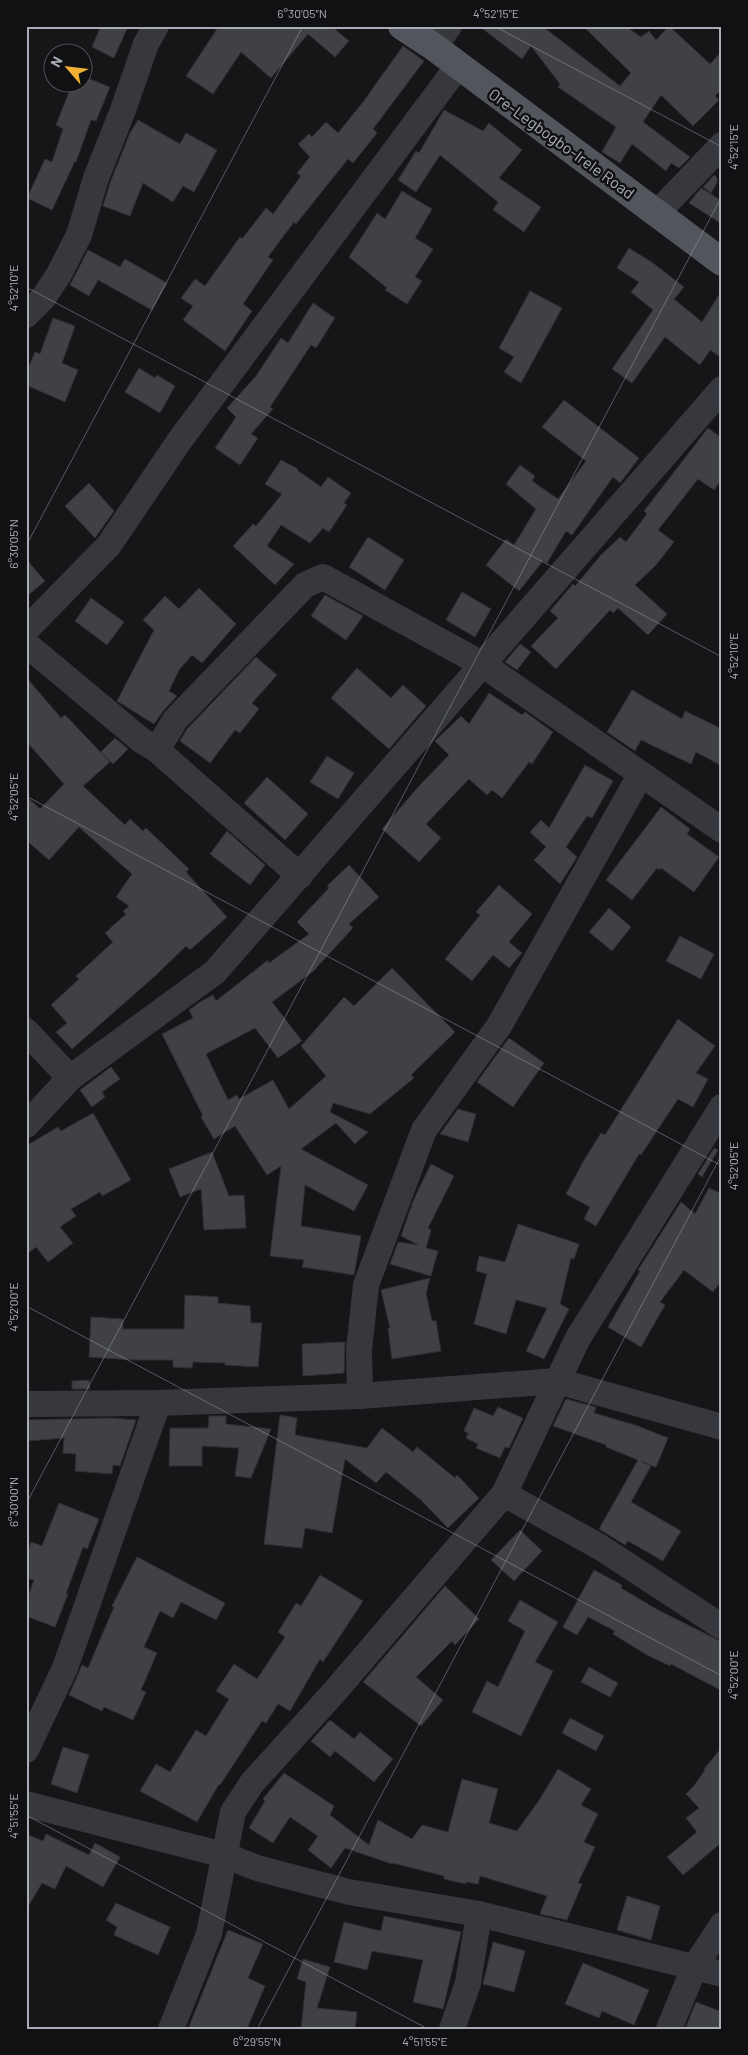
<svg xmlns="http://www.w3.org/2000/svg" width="748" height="2055" font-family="Barlow,sans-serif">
  <rect width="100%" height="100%" fill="#161618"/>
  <!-- building -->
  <g fill="#404145" stroke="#303034">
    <path d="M101,26h27l-14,32 -22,-11z"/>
    <path d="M219,26h112l18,15 -14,16 -27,-23 -37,44 -30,-26 -28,42 -27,-18z"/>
    <path d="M479,26h63l78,60 11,-13 -48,-47h42l16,11 8,-6 7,9 13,-14 41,38 12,-13v38l-7,7 4,4 -26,26 -32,-31 -18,27 47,35 -11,11 -8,-5 -5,8 -34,-27 -12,19 -18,-11 14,-25 -58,-40 2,-3 -29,-38 -9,13z"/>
    <path d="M403,46l21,15 -51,68 4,4 -24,30 -5,-4 -52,65 -2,-2 -26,35 5,3 -30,44 9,7 -27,40 -42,-31 10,-14 -12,-8 14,-19 10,7 35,-49 2,2 24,-31 7,6 28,-38 -4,-3 13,-16 -12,-13 11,-10 3,3 14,-15 12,11 25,-31z"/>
    <path d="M82,76l28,11 -14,34 -5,-1 -15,42 -1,-1 -23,49 -25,-12 18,-39 7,3 11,-33 -7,-4 17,-43h9z"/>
    <path d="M444,110l39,21 6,-8 33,27 -23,28 42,29 -17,25 -31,-22 5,-8 -58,-47 -24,37 -18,-12 18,-29 3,2z"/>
    <path d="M138,120l42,24 6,-11 31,17 -23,42 -11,-6 -10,16 -30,-19 -13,33 -27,-10 7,-23 20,-50z"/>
    <path d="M714,175l3,3v5l-6,10 -8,-6z"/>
    <path d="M701,188l21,13v23l-33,-21z"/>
    <path d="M402,191l30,18 -17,29 18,11 -18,28 7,4 -15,23 -22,-14 2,-2 -38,-31 28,-44 8,6z"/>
    <path d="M629,248l24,15 31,24 -10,12 28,23 20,-32v68l-12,-8 -10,15 -35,-28 -33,46 -20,-14 41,-59 -22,-18 8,-10 -22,-14z"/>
    <path d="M88,250l32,17 5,-8 42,24 -15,27 -54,-30 -9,16 -19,-11z"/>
    <path d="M530,291l32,17 -41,75 -17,-11 10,-15 -15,-9z"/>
    <path d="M313,303l22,15 -19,30 -5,-3 -41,62 3,2 -22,25 7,4 -18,27 -25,-17 21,-31 -9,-9 29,-32 25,-38 7,5z"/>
    <path d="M53,318l22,8 -13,37 16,7 -13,32 -39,-17v-12l9,-21 5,2z"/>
    <path d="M139,368l16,10 2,-3 18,11 -15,27 -35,-21z"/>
    <path d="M564,400l75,58 -19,25 -7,-6 -41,58 -6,-4 -19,32 -4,-2 -24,30 -33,-26 20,-26 8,6 22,-36 -30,-25 14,-19 15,11 -3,5 26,18 28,-38 -44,-34z"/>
    <path d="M708,428l14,10v41l-8,11 -16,-11 -40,51 16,12 -18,23 -21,20 32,29 -19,21 -30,-27 -5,5 -3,-3 -54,59 -25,-23 27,-28 -8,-7 23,-27 2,2 26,-31 19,-18 6,5 21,-28 -3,-3z"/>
    <path d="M281,460l17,9 -1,1 24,17 7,-10 23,16 -7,10 3,2 -18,27 -6,-4 -13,15 -29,-18 -14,21 27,18 -19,21 -42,-39 20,-22 3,2 26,-32 -17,-10z"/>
    <path d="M89,483l25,28 -19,27 -30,-32z"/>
    <path d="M368,537l36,23 -19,30 -36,-23z"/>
    <path d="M26,559l19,22 -19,16z"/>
    <path d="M199,588l37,36 -34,39 -10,-8 -13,15 -10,21 8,5 -13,14 -10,14 -37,-23 37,-71 -11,-10 22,-24 14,13z"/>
    <path d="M462,592l29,17 -16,28 -29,-17z"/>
    <path d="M325,595l38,21 -17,24 -35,-24z"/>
    <path d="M91,598l33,24 -17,23 -32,-24z"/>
    <path d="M520,644l11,8 -14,18 -12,-8z"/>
    <path d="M256,657l21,18 -25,28 7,6 -19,24 -5,-3 -25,33 -30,-22 7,-12z"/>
    <path d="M357,668l34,30 12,-13 23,21 -37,43 -58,-51z"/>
    <path d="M26,677l35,41 4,-3 45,47 -27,24 42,39 5,-6 13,12 3,-3 43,41 -3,3 41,45 -37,33 -4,-4 -31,30 -83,73 -16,-17 11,-9 -16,-18 28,-26 -3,-3 37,-34 -8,-9 21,-19 -3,-3 6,-5 -13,-9 16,-23 -53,-47 -30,33 -23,-20v-44l14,13 24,-25 -38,-43z"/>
    <path d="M632,690l50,29 3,-8 37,18v37l-26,-14 -5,12 -50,-24 -6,11 -28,-19z"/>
    <path d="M489,693l33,22 3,-3 28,20 -21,32 -3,-2 -27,36 -10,-8 -5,5 -18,-16 -43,45 15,14 -22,24 -37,-33 37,-43 30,-31 -14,-14 26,-25 8,8z"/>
    <path d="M115,738l13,11 -15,15 -12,-12z"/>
    <path d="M327,756l27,17 -16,26 -28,-17z"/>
    <path d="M585,765l28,16 -21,37 -5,-2 -21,31 11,10 -17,27 -26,-24 12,-13 -16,-15 11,-12 8,8z"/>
    <path d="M267,777l41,37 -23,26 -41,-37z"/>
    <path d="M661,807l29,22 -3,5 32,23 -25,35 -33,-24 -1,2 -3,-2 -25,32 -26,-20z"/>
    <path d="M227,831l38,34 -15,20 -40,-31z"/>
    <path d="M349,865l30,32 -30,27 4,4 -37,40v1l-44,33 30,39 -24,17 -23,-30 -49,26 22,46 9,-5 2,4 34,-19 16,29 37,-33 -25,-30 43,-49 10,9 38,-38 63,64 -44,43 3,3 -44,36 -37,-11 -3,9 38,20 -13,12 -19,-21 -35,26 67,36 -14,26 -49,-26 -4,41 60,10 -7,39 -52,-8 2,-7 -34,-4 11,-90 -14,9 -32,-49 -21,13 -13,-22 2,-1 -41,-82 31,-16 -4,-8 11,-8 13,-7 3,6 52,-41 1,3 40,-29 -12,-12 32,-34 -2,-2z"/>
    <path d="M499,885l33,29 -23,28 13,11 -13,15 -16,-13 -21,26 -27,-22 35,-44 -4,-3z"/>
    <path d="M609,908l22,19 -19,24 -23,-19z"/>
    <path d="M680,936l34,18 -13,25 -35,-18z"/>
    <path d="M678,1019l37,27 -19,27 12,6 -15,28 -15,-8 -37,56 -2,-1 -43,72 -12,-7 6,-12 -24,-13 17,-32 18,-29 4,2z"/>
    <path d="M509,1038l35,25 -31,44 -36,-25z"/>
    <path d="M111,1067l9,12 -18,13 3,5 -13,10 -12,-17z"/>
    <path d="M458,1109l18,5 -8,28 -28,-8z"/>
    <path d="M93,1113l38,67 -29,16 -2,-4 -29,17 5,7 -16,11 13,16 -25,19 -12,-15 -10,8v-109l32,-19 3,4z"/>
    <path d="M714,1148l4,2 -16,27 -4,-3z"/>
    <path d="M212,1152l17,44 15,-1 2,33 -42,2 -3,-41 -21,8 -11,-28z"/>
    <path d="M431,1164l23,12 -26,52 3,2 -5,18 12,3 -7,25 -41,-12 8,-22 21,3 -18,-9 10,-29 2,1 -2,-2 5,-11z"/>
    <path d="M709,1188l13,6v86l-9,12 -29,-22 -24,32 5,3 -24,42 -33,-20 32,-56 -2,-1 43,-68 14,12z"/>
    <path d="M518,1224l61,20 -5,15 -3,-1 -11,46 9,5 -25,50 -18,-8 21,-43 -31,-8 -10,34 -32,-10 13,-50 -11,-3 3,-15 26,6z"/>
    <path d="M430,1278l-4,15 6,28h4l5,30 -49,8 -4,-31h2l-9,-38z"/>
    <path d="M185,1295l33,2v6l32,3 1,17h11l-4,44 -33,-2v-2l-32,-1 -1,6 -19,-1v-7h-38l-46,-3 2,-40 32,2v10h61z"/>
    <path d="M345,1342l-1,31 -41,3 -1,-32z"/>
    <path d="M89,1380l1,9h-18v-8z"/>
    <path d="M566,1399l30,8 -2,6 44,13 30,12 -12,29 -14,-5 9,4 -20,36 50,29 -18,30 -35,-20 -3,4 -26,-16 39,-69 -32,-13v-2l-53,-19z"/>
    <path d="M498,1407l25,11 -14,30 -4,-1 -5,11 -24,-10 2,-4 -12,-6 2,-5 -4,-2 10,-23 19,8z"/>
    <path d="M280,1415l17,3 -2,17 72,13 15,-20 31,24 4,-5 38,31 2,-3 22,23 -31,30 -27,-28 -35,-28 -10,11 -31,-24 -13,74 -27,-5 -3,20 -38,-4z"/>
    <path d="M209,1416h17v8l45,5 -20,49 -16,-2 4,-28 -37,-2v20h-33l1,-38h38z"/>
    <path d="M111,1418l25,2 -16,46 -7,-1 -1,9 -37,-3 1,-17 -13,-1 1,-15 -36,3 -1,-21z"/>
    <path d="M59,1503l40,16 -12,30 -4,-2 -17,47h2l-13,33 -29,-11v-14l8,-22 -8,-2v-22l5,-14 11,4z"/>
    <path d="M520,1530l22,21 -28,30 -23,-21z"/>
    <path d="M137,1557l88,46 -9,17 -35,-18 -8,16 -13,-7 -16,36 13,6 -16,37 5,2 -13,28 -29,-13 -2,4 -33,-16 13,-30 6,3 26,-61 -2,-1z"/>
    <path d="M594,1570l28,15 -1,3 37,22 64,32v49l-51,-27 -1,2 -23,-11 -34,-21 2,-3 -27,-14 -11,18 -14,-8z"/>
    <path d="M320,1575l43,26 -40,61 -3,-3 -30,52 -12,-7 -12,19 -4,-2 -42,64 -1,-1 -22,38 -57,-31 16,-27 14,8 26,-42 10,6 23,-37 -13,-8 18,-27 23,15 28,-42 -7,-5 18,-29 5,3z"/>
    <path d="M445,1586l34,33 -24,26 -3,-4 -36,36 27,23 -22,26 -58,-44z"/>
    <path d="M520,1600l38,22 -23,40 18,9 -32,65 -49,-24 15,-31 11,6 27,-56 -17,-10z"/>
    <path d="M589,1667l29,16 -8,14 -29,-15z"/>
    <path d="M570,1718l34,18 -8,15 -34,-18z"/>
    <path d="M330,1720l24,19 6,-7 33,27 -19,23 -39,-31 -5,6 -19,-16z"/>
    <path d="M63,1747l26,8 -12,38 -26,-9z"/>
    <path d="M722,1747v95l-39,33 -16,-18 30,-25 -11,-14 13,-10 -13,-14 7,-7 12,-17 -1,-1z"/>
    <path d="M558,1769l33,20 -10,16 17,9 -14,28 11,5 -17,36 4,1 -15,36 -27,-6 7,-18 -67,-20 -2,8 -12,-2v2l-22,-5v-3l-51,-13 -1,1 -47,-16 -14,20 -23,-18 10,-14 -28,-19 -17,26 -24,-15 16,-27 -2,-2 21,-26 50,33 -4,9 39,30 9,-25 34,19 10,-14 26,7 14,-53 36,10 -9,34 28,8 23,-32z"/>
    <path d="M26,1834l17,7 3,-7 43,21 6,-12 25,14 -17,30 -37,-21 -11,23 -13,-6 -16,27z"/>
    <path d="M627,1896l33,10 -9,34 -34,-10z"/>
    <path d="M116,1903l54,24 -12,28 -44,-20 3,-8 -11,-7z"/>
    <path d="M384,1916l77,16 -18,77 -30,-7 10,-42 -51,-9 -5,19 -33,-8 10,-40 37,9z"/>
    <path d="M228,1930l35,14 -15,34 17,8 -18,43h-59z"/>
    <path d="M493,1942l32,9 -11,41 -31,-8z"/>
    <path d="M303,1959l27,8 -13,41 40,4 -2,17h-54l5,-47 -9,-3z"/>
    <path d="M583,1963l66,27 -15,35 -32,-14 -3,7 -34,-14z"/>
    <path d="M696,2002l26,10v7l-4,10h-33z"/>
  </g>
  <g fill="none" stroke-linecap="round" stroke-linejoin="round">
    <!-- minor -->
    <g stroke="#37383d" stroke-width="26">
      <path d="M434,47l15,-21"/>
      <path d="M657,213l65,-68"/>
      <path d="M26,315l18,-18 15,-23 20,-39 17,-57 27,-68 23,-66 10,-18"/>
      <path d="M26,630l83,-85 71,-105 278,-374"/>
      <path d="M26,644l115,96 16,10 18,-30 130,-135 18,-8 159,87 240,166"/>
      <path d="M157,750l143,126"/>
      <path d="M26,1031l44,47"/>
      <path d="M26,1125l44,-47 145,-106 507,-583"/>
      <path d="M360,1396l-1,-46 7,-65 58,-155 75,-104 142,-252"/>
      <path d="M26,1404l132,-1 202,-7 197,-15 165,46"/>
      <path d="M504,1494l96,53 122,80"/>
      <path d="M26,1750l39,-82 93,-265"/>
      <path d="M26,1804l198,51 33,13 92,24 130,22 243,60"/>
      <path d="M171,2029l38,-95 24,-122 19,-29 84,-93 168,-196 74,-156 144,-231"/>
      <path d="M452,2029l16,-46 11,-69"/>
      <path d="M669,2029l25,-61 28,-43"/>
    </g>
    <!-- major -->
    <path stroke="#53555c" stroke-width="28" d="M402,26l32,21 288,215"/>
  </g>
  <!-- ticks -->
  <path fill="none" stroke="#a8adb8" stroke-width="1" stroke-opacity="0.45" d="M494,26l228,121M26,287l696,370M26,546l277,-520M26,796l696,370M26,1306l696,370M26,1504l696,-1308M26,1815l402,214M257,2029l465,-875"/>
  <g text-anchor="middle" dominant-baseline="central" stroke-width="5" stroke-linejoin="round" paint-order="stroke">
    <!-- street labels -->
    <g font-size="16" fill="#a8adb8" stroke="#111113">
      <text transform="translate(562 143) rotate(36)">Ore-Legbogbo-Irele Road</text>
    </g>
  </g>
  <!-- border -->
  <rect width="748" height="2055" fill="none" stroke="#111113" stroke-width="55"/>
  <!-- north arrow -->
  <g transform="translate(68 68) rotate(298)"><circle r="24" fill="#111113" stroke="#4d4f55"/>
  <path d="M0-4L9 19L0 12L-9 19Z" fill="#f2b134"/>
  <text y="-8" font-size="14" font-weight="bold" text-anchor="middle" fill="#a8adb8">N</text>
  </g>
  <rect x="28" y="28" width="692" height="2000" fill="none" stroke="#a8adb8" stroke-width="2"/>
  <g font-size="12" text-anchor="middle" fill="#a8adb8">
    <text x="302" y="18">6°30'05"N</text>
    <text x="496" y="18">4°52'15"E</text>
    <text transform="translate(734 147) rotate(-90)" y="4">4°52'15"E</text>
    <text transform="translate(14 288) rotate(-90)" y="4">4°52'10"E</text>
    <text transform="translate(14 544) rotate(-90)" y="4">6°30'05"N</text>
    <text transform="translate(734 656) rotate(-90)" y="4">4°52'10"E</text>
    <text transform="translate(14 797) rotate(-90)" y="4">4°52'05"E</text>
    <text transform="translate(734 1166) rotate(-90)" y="4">4°52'05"E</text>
    <text transform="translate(14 1307) rotate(-90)" y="4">4°52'00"E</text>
    <text transform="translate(14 1502) rotate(-90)" y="4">6°30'00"N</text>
    <text transform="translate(734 1675) rotate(-90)" y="4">4°52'00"E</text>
    <text transform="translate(14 1816) rotate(-90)" y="4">4°51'55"E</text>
    <text x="257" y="2046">6°29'55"N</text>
    <text x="425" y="2046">4°51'55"E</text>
  </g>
</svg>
